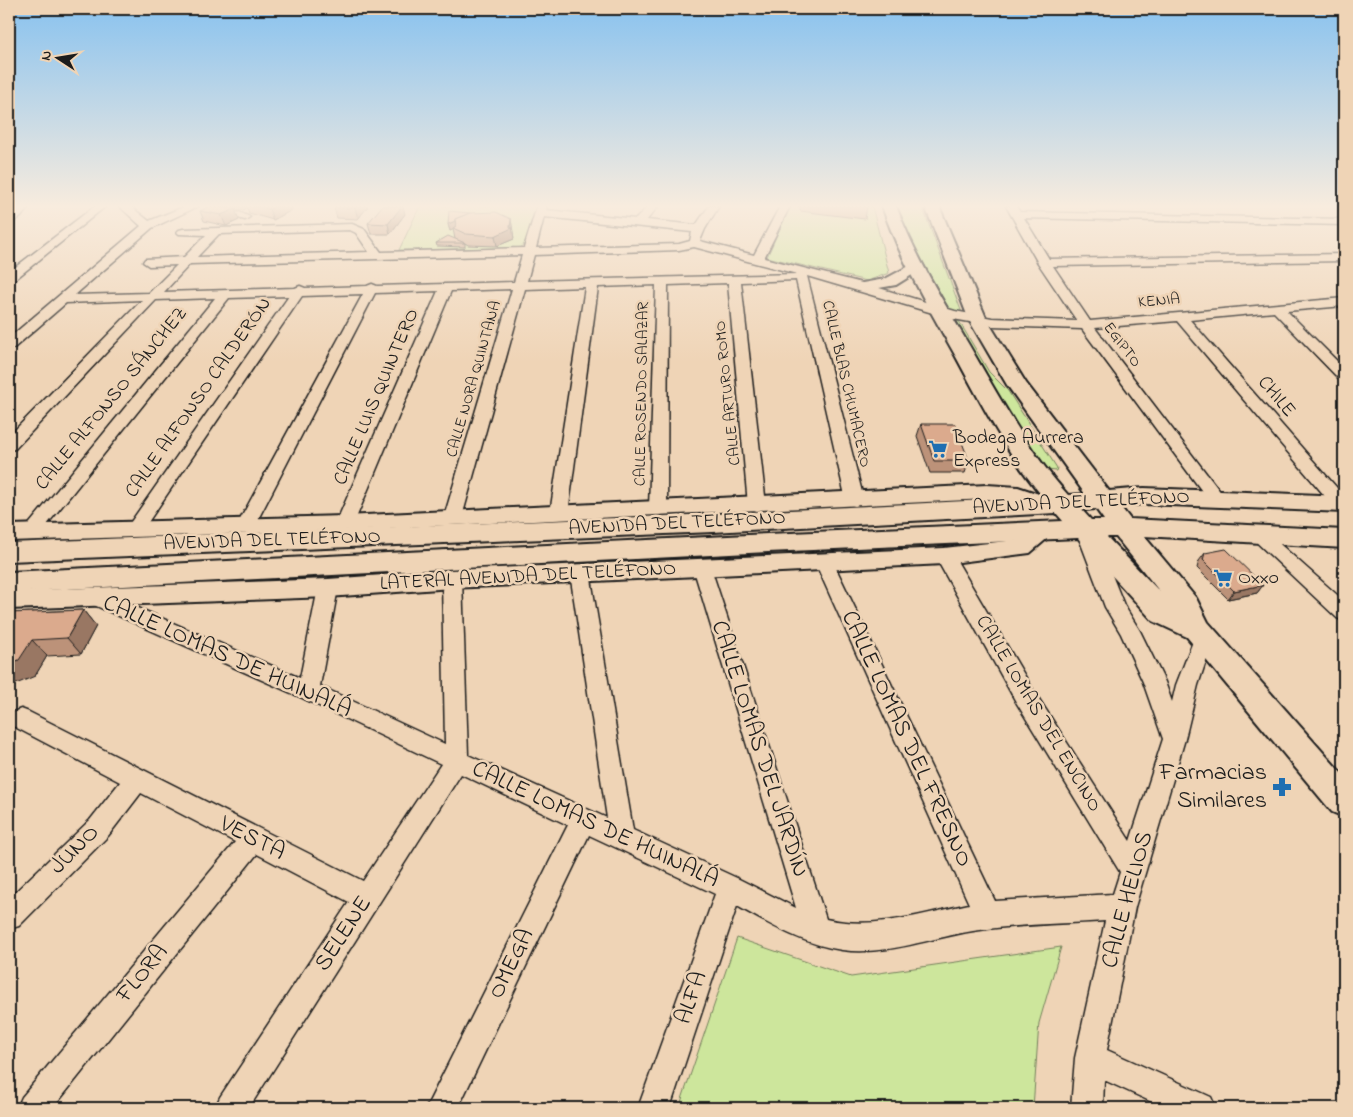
<svg xmlns="http://www.w3.org/2000/svg" width="1353" height="1117" font-family="'Indie Flower',sans-serif">
  <rect width="100%" height="100%" fill="#efd4b6"/>
  <filter id="ink" filterUnits="userSpaceOnUse"><feTurbulence type="fractalNoise" baseFrequency=".02" numOctaves="2"/><feDisplacementMap in="SourceGraphic" scale="10" xChannelSelector="R" yChannelSelector="G"/><feConvolveMatrix kernelMatrix="1 2 1 2 8 2 1 2 1" color-interpolation-filters="sRGB"/></filter>
  <g filter="url(#ink)">
    <!-- green -->
    <g fill="#cde69c" stroke="#74815c">
      <path d="M420,206h117l-13,39 -6,3 -119,2z"/>
      <path d="M790,206h82l17,67 -22,8 -100,-24z"/>
      <path d="M895,206h27l40,107 -13,-4 -53,-96z"/>
      <path d="M957,321h2l30,51 19,19 49,77 -1,3 -9,-1 -3,-3 -50,-78z"/>
      <path d="M737,938l114,39 210,-30 -22,76 -6,85h-354z"/>
    </g>
    <g fill="none" stroke-linecap="round" stroke-linejoin="round">
      <!-- minor casing -->
      <g stroke="#1c1c1c" stroke-width="3">
        <g id="minor">
          <path d="M19,206h10l-8,11 -12,7v-8z"/>
          <path d="M95,206h11l-93,75 -4,1v-10z"/>
          <path d="M119,206h11l19,15 37,-15h13l-47,22 -77,67 74,-2 28,-28 -28,1 -6,-4 2,-3 39,-2 22,-22 -27,-1 -2,-2 2,-2 4,-1 169,-5 12,5 17,23 143,-4 13,-42h10l-1,4 90,9 12,-13h10l-11,14 49,5 13,-19h10l-14,23 -5,12 54,14 26,-49h10l-26,52 102,26 89,27 37,7 85,3 -39,-58 -32,-57h10l4,6 324,7v6l-320,-7 25,41 295,-5v7l-291,5 37,55 254,-23v8l-57,5 57,57v12l-5,-1 -65,-67 -84,8 154,176v13l-9,-1 -158,-187 -82,7 127,166 3,4 -3,4 -6,2 -6,-2 -128,-173 -90,-3 -39,-7 -146,-43 57,224 -3,4 -6,2 -6,-2 -3,-4 -50,-220 -55,2 25,223 -3,4 -6,2 -6,-2 -3,-4 -20,-222 -60,2 -1,224 -3,4 -6,2 -6,-2 -3,-4 7,-224 -58,2 -30,226 -3,4 -6,2 -6,-2 -3,-4 35,-226 -60,2 -63,228 -3,4 -6,2 -6,-2 -3,-4 68,-228 -61,2 -97,232 -3,4 -6,2 -6,-2 -3,-4 102,-232 -63,2 -121,234 -3,4 -6,2 -6,-2 -3,-4 127,-233 -61,2 -162,238 -6,2 -6,-2 -3,-4 3,-4 161,-230 -60,2 -191,238 -6,2 -6,-2 -3,-4 3,-4 189,-230 -59,2 -141,149 -6,1v-14l133,-136 -76,3 -52,45 -5,1v-11l132,-112zM544,217l148,15 -2,9 -11,3 -143,4zM350,230l6,3 13,19 -172,5 22,-23zM694,247l103,27 -270,7 7,-26 145,-5zM522,255l-8,27 -137,4 -5,-2 -5,2 -62,2 -5,-2 -5,2 -131,4 26,-28z"/>
          <path d="M213,206h13l24,11 -5,3 -4,-1z"/>
          <path d="M1086,527l6,2 3,4 29,72 16,26 25,51 7,20 4,-17 21,-54 7,-2 7,2 3,6 -16,48 -13,54 -50,168 -28,143 104,47 5,11h-51l-61,-28 -1,28h-32l4,-50 30,-137c-44,3 -88,3 -132,10 -43,7 -87,25 -131,19 -37,-5 -73,-26 -105,-44l-67,202h-32l77,-214 -126,-59 -131,273h-32l142,-283 -107,-51 -212,334h-34l5,-11 129,-195 -92,-48 -204,254h-36l5,-11 213,-255 -94,-49 -33,43 -89,90 -10,3v-31l81,-78 30,-38 -107,-56 -3,-7 3,-7 8,-3 8,3 334,169 78,-117 -141,-67 -215,-96 -3,-5 3,-5 7,-2 7,2 201,87 18,-90 3,-5 7,-2 7,2 3,5 -18,98 125,58 -3,-165 3,-5 7,-2 7,2 3,5 6,176 139,63 -37,-245 3,-5 7,-2 7,2 3,5 43,257 106,49 57,29 -103,-341 2,-5 7,-2 7,2 117,357c48,11 96,-5 143,-15l-154,-342 2,-5 7,-2 7,2 2,5 162,339 118,-7 7,-22 -104,-170 -81,-146 2,-5 7,-2 7,2 81,137 98,153 33,-102 -20,-57 -22,-48 -16,-27 -28,-74 3,-4z"/>
          <path d="M1258,528l6,2 80,71v20l-7,-3 -85,-80 -3,-4 3,-4z"/>
        </g>
      </g>
      <!-- tertiary casing -->
      <g stroke="#1c1c1c" stroke-width="4">
        <g id="tertiary">
          <path d="M915,263l5,1 2,3 -2,3 -24,15 -34,6 -5,-1 -2,-3 2,-3 28,-5z"/>
          <path d="M987,485l31,2 39,13 4,5 -4,5 -7,2 -34,-11 -29,-2 -642,31 -336,11v-16l336,-9z"/>
          <path d="M1042,523l8,3 3,5 -3,5 -20,17 -86,11 -492,24 -124,9 -319,12v-18l319,-12 124,-9 492,-22 72,-8 18,-14z"/>
        </g>
      </g>
      <!-- secondary casing -->
      <g stroke="#1c1c1c" stroke-width="4">
        <path id="secondary" d="M882,206h14c19,49 46,94 73,139 30,52 59,106 99,150l17,-1 -78,-109 -38,-65 -44,-114h14l48,114 39,63 83,108 35,-3 200,8v16l-200,-8 -24,2 10,13 214,11v18l-200,-12 52,62 12,24 136,154v41l-12,-5 -145,-175 -34,-16 -75,-83 -310,14 -759,40v-20l759,-38 295,-13 -7,-8 -343,19 -704,29v-18l704,-29 330,-17c-35,-41 -62,-94 -88,-142 -27,-48 -55,-96 -73,-149zM1096,509l8,11h-13l-9,-10zM1107,537h9l44,55z"/>
      </g>
      <!-- minor -->
      <use href="#minor" fill="#efd4b6" fill-rule="evenodd"/>
      <!-- tertiary -->
      <use href="#tertiary" fill="#efd4b6" fill-rule="evenodd"/>
      <!-- secondary -->
      <use href="#secondary" fill="#efd4b6" fill-rule="evenodd"/>
    </g>
    <!-- wall -->
    <g fill="#bc9279" stroke="#1c1c1c">
      <path d="M226,206h64l2,4 -19,10 -24,-7 -2,-5 -9,4h-3l4,8 -13,6 -22,-5 -4,-10 27,-3z"/>
      <path d="M336,206h32l-10,13 -21,-1 -3,-10z"/>
      <path d="M793,206h74l-2,13 -65,-8 1,-4z"/>
      <path d="M405,214l-15,20h-19l-3,-11z"/>
      <path d="M511,219l3,20 -17,7 -29,-1 -3,-2v4l-28,-1 -1,-3 19,-4 -2,-10 -3,2 -2,-7z"/>
      <path d="M921,424l48,37 -4,12h-35l-13,-37z"/>
      <path d="M1205,553l58,32 -6,8 -29,6 -31,-31 2,-7z"/>
      <path d="M83,610l13,16 -15,28 -34,2 -12,20 -26,-63z"/>
    </g>
    <!-- shaded-wall -->
    <g fill="#997763" stroke="#1c1c1c">
      <path d="M235,206h11l1,2 -9,4z"/>
      <path d="M276,206h14l2,4 -19,10 -4,-11z"/>
      <path d="M357,206h11l-10,13 -3,-11z"/>
      <path d="M402,206h1l2,8 -15,20 -2,-10z"/>
      <path d="M235,209l4,11 -13,6 -5,-11z"/>
      <path d="M474,213l1,7 -25,11 -2,-7z"/>
      <path d="M511,219l3,20 -17,7 -2,-10 15,-9z"/>
      <path d="M1263,585l-6,8 -29,6 6,-8z"/>
      <path d="M83,610l13,16 -15,28 -14,-16z"/>
      <path d="M32,640l15,16 -12,20 -26,11v-23z"/>
    </g>
    <!-- building -->
    <g fill="#dbaa8d" stroke="#1c1c1c">
      <path d="M210,206h8l17,3 -14,6 -21,-4z"/>
      <path d="M254,206h22l-7,3z"/>
      <path d="M336,206h21l-2,2h-21z"/>
      <path d="M382,206h20l-14,18 -20,-1z"/>
      <path d="M449,211l21,2 -15,6v2l-7,3z"/>
      <path d="M496,212l15,7 -1,8 2,1 -17,8 -29,-2 -13,-6 3,-2 -1,-7 15,-6z"/>
      <path d="M448,236l17,7h-29z"/>
      <path d="M921,424h34l14,37h-35z"/>
      <path d="M1226,549l37,36 -29,6 -31,-31 2,-7z"/>
      <path d="M83,610l-16,28 -35,2 -13,20 -10,4v-51z"/>
    </g>
  </g>
  <!-- sky -->
  <linearGradient id="sky" x2="0" y2="1"><stop stop-color="#88c2ef"/><stop offset="0.57" stop-color="#f8ecde"/><stop offset="1" stop-color="#f8ecde" stop-opacity="0"/></linearGradient>
  <rect width="1353" height="362" fill="url(#sky)"/>
  <!-- icons -->
  <defs>
    <g id="supermarket-bare" transform="scale(1.5)"><path d="M-6-5.5h2.5l.6 2H6L4.5 2H-2.5L-4.4-4H-6ZM-1.5 3.2a1.3 1.3 0 1 0 .1 0ZM3 3.2a1.3 1.3 0 1 0 .1 0Z" fill="#1f6fb2" stroke="#efd4b6" stroke-width="2.5" paint-order="stroke"/></g>
    <g id="pharmacy-bare" transform="scale(1.5)"><path d="M-2-6h4v4h4v4h-4v4h-4v-4h-4v-4h4Z" fill="#1f6fb2" stroke="#efd4b6" stroke-width="2.5" paint-order="stroke"/></g>
  </defs>
  <g fill-rule="evenodd">
    <use href="#supermarket-bare" x="938" y="449"/>
    <use href="#supermarket-bare" x="1223" y="578"/>
    <use href="#pharmacy-bare" x="1282" y="787"/>
  </g>
  <g text-anchor="middle" dominant-baseline="central" stroke-width="5" stroke-linejoin="round" paint-order="stroke">
    <!-- far-street labels -->
    <g font-size="16" fill="#1c1c1c" stroke="#efd4b6">
      <text transform="translate(1159 301) rotate(-5)">KENIA</text>
      <text transform="translate(1122 345) rotate(53)">EGIPTO</text>
      <text transform="translate(474 379) rotate(-74)">CALLE NORA QUINTANA</text>
      <text transform="translate(846 384) rotate(77)">CALLE BLAS CHUMACERO</text>
      <text transform="translate(728 393) rotate(-96)">CALLE ARTURO ROMO</text>
      <text transform="translate(642 394) rotate(-89)">CALLE ROSENDO SALAZAR</text>
    </g>
    <!-- street labels -->
    <g font-size="20" fill="#1c1c1c" stroke="#efd4b6">
      <text transform="translate(377 397) rotate(-67)">CALLE LUIS QUINTERO</text>
      <text transform="translate(1276 397) rotate(50)">CHILE</text>
      <text transform="translate(199 398) rotate(-55)">CALLE ALFONSO CALDERÓN</text>
      <text transform="translate(112 399) rotate(-51)">CALLE ALFONSO SÁNCHEZ</text>
      <text transform="translate(1081 503) rotate(-3)">AVENIDA DEL TELÉFONO</text>
      <text transform="translate(677 524) rotate(-3)">AVENIDA DEL TELÉFONO</text>
      <text transform="translate(272 541) rotate(-2)">AVENIDA DEL TELÉFONO</text>
      <text transform="translate(528 577) rotate(-3)">LATERAL AVENIDA DEL TELÉFONO</text>
      <text transform="translate(1038 714) rotate(59)">CALLE LOMAS DEL ENCINO</text>
    </g>
    <!-- poi labels -->
    <g font-size="20" fill="#1c1c1c" stroke="#efd4b6" text-anchor="start">
      <text x="953" y="438">Bodega Aurrera<tspan x="953" dy="23">Express</tspan></text>
      <text x="1238" y="578">Oxxo</text>
    </g>
    <!-- near-street labels -->
    <g font-size="24" fill="#1c1c1c" stroke="#efd4b6">
      <text transform="translate(227 657) rotate(24)">CALLE LOMAS DE HUINALÁ</text>
      <text transform="translate(906 739) rotate(65)">CALLE LOMAS DEL FRESNO</text>
      <text transform="translate(759 749) rotate(72)">CALLE LOMAS DEL JARDÍN</text>
      <text transform="translate(595 825) rotate(25)">CALLE LOMAS DE HUINALÁ</text>
      <text transform="translate(252 839) rotate(27)">VESTA</text>
      <text transform="translate(75 850) rotate(-45)">JUNO</text>
      <text transform="translate(1128 900) rotate(-75)">CALLE HELIOS</text>
      <text transform="translate(344 934) rotate(-57)">SELENE</text>
      <text transform="translate(512 964) rotate(-64)">OMEGA</text>
      <text transform="translate(143 974) rotate(-51)">FLORA</text>
      <text transform="translate(692 998) rotate(-71)">ALFA</text>
    </g>
    <!-- near-poi labels -->
    <g font-size="24" fill="#1c1c1c" stroke="#efd4b6" text-anchor="end">
      <text x="1267" y="773">Farmacias<tspan x="1267" dy="28">Similares</tspan></text>
    </g>
  </g>
  <!-- margin -->
  <rect width="1353" height="1117" fill="none" stroke="#efd4b6" stroke-width="30"/>
  <rect x="15" y="15" width="1323" height="1087" fill="none" stroke="#1c1c1c" stroke-width="2" filter="url(#ink)"/>
  <!-- north arrow -->
  <g transform="translate(58 58) rotate(282)" stroke="#efd4b6" stroke-width="4" paint-order="stroke">
  <path d="M0-4L9 19L0 12L-9 19Z" fill="#1c1c1c"/>
  <text y="-8" font-size="14" font-weight="bold" text-anchor="middle" fill="#1c1c1c">N</text>
  </g>
</svg>
